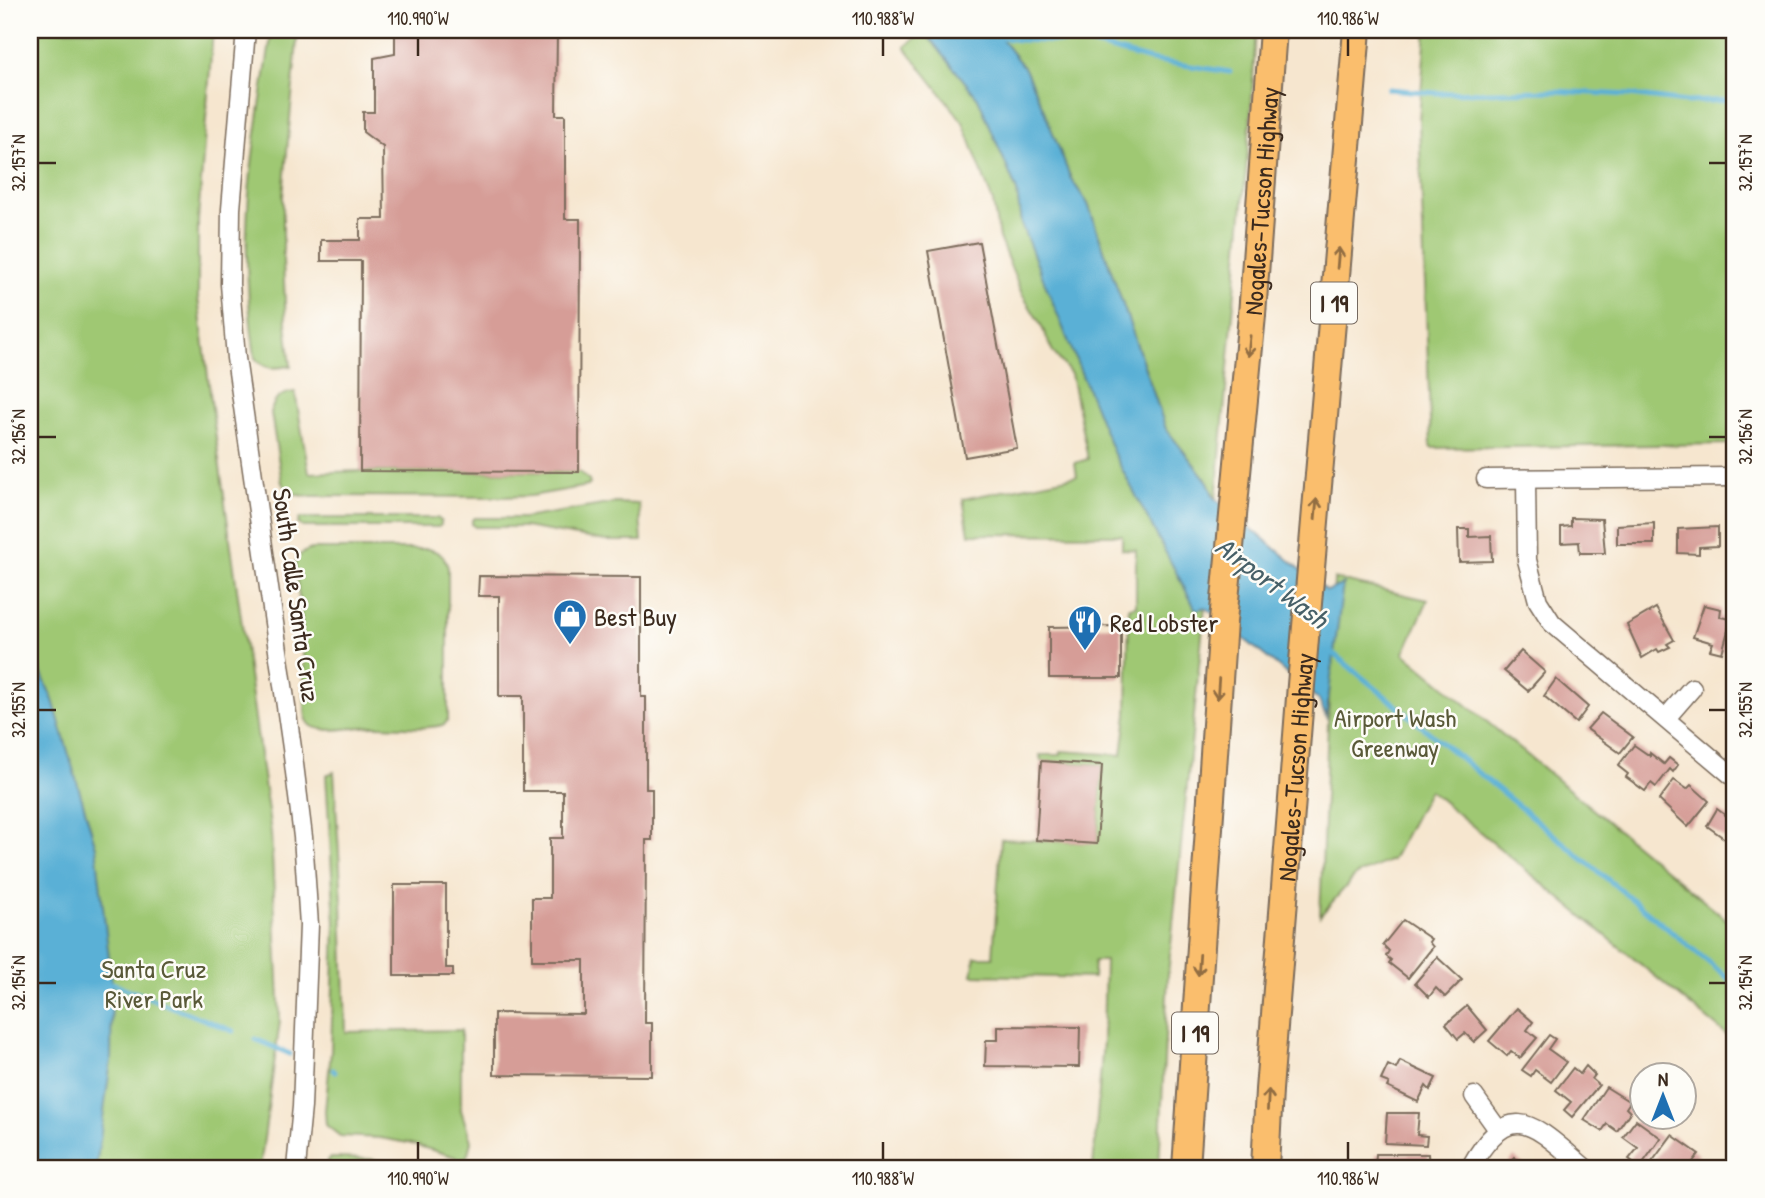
<svg xmlns="http://www.w3.org/2000/svg" width="1765" height="1198" font-family="'Patrick Hand',sans-serif">
  <rect width="100%" height="100%" fill="#fdfcf7"/>
  <filter id="ink" filterUnits="userSpaceOnUse"><feTurbulence type="fractalNoise" baseFrequency=".0143" numOctaves="2"/><feDisplacementMap in="SourceGraphic" scale="14" xChannelSelector="R" yChannelSelector="G"/><feConvolveMatrix kernelMatrix="1 2 1 2 8 2 1 2 1" color-interpolation-filters="sRGB"/></filter>
  <filter id="wash" filterUnits="userSpaceOnUse"><feTurbulence type="fractalNoise" baseFrequency=".00686" numOctaves="4" result="noise"/><feDisplacementMap in="SourceGraphic" scale="28" xChannelSelector="R" yChannelSelector="G"/><feGaussianBlur stdDeviation="1.57" result="paint"/><feColorMatrix in="noise" values="0 0 0 0 0 0 0 0 0 0 0 0 0 0 0 0 0 1.4 0 .05"/><feComposite in="paint" operator="in"/></filter>
  <g filter="url(#wash)">
    <rect width="100%" height="100%" fill="#f6e6cf"/>
    <!-- green -->
    <g fill="#9fc873" stroke="#6d7948" stroke-width="2">
      <path d="M30,30h183l-15,190v78l16,126 57,409 9,188 -20,147h-230z"/>
      <path d="M272,30h26l-15,166v65l3,62 5,43c-15,2 -26,5 -36,-8 -6,-43 -9,-86 -8,-130 2,-66 15,-132 25,-198z"/>
      <path d="M994,30h262l-6,96 -34,374 -8,-18 -42,-53 -78,-225 -17,-25 -46,-110z"/>
      <path d="M1426,30h309v414l-304,4 -12,-328z"/>
      <path d="M924,31l54,66 39,94 4,33 175,386 9,-4 -37,369 -9,193h-66l10,-127 2,-80h-11l-1,17 -121,-3 3,-18h18l8,-118 96,4 5,-78 -61,-4 -1,-6h21v-4l61,4 5,-41 2,-107 7,-1v-56l-14,-1v-14l-153,-1 -6,-35 114,-23 -2,-13 13,-4 -17,-85 -18,-22 -12,-27 -19,-31 -23,-56 -6,-36 -30,-80 -58,-75z"/>
      <path d="M295,392l14,81 51,-2 219,1 9,7 2,5 -2,2 -57,10 -29,1 -184,-1c-15,0 -28,1 -36,-13l-11,-70c2,-14 10,-20 24,-21z"/>
      <path d="M615,503l24,1 3,37h-36l-81,-14h-50l-3,-3v-4l3,-2h49z"/>
      <path d="M300,518h137l4,3v4l-3,2h-135l-5,-3z"/>
      <path d="M312,549h116c12,3 17,7 20,19v151l-3,5c-18,7 -51,1 -72,2 -15,1 -30,4 -45,4 -5,-1 -12,-1 -16,-4 -7,-5 -7,-13 -7,-21l-3,-79 -7,-62c2,-9 8,-12 17,-15z"/>
      <path d="M1334,579l94,21 -24,53 331,274v115l-306,-252 -37,70 -36,15 -36,41z"/>
      <path d="M334,772l8,129 4,131 115,-2v80l10,31 -3,13 -3,4h-6l-51,-15 -28,-5 -40,-2 -14,-11 -1,-14 6,-60 4,-129 -9,-147z"/>
      <path d="M331,1158l39,1 46,9 -84,-2 -4,-2v-4z"/>
    </g>
    <!-- water -->
    <g fill="#5ab0d6" stroke="#4a6d7a" stroke-width="2">
      <path d="M923,30h71l31,39 18,39 28,71 17,25 78,225 42,53 6,16 113,93 16,-7 -17,133 -7,-17 -114,-93 -9,3 -82,-156 -93,-230 -4,-33 -39,-93z"/>
      <path d="M30,647l23,53 43,147 16,136 -1,78 -15,107h-66z"/>
    </g>
    <g fill="none" stroke-linecap="round" stroke-linejoin="round">
      <!-- stream -->
      <g stroke="#5ab0d6" stroke-width="5">
        <path d="M995,37l25,3 67,3 64,17 79,12"/>
        <path d="M1388,89l48,4 119,-2 75,4 56,7 49,-2"/>
        <path d="M1329,650l406,334"/>
        <path d="M112,983l121,48"/>
        <path d="M255,1039l35,15"/>
        <path d="M333,1070l2,2"/>
      </g>
    </g>
    <g id="blocks">
      <!-- building -->
      <g fill="#d69d97">
        <path d="M395,30h162l-1,85h9v104h15l-1,253 -219,-1 1,-210h-40v-21h39v-21h24l-1,-72 -20,-15v-20h11v-54l21,-4z"/>
        <path d="M979,242l38,206 -52,9 -37,-206z"/>
        <path d="M1571,518l31,1 3,34h-25l-1,-11 -18,1v-16l10,-1z"/>
        <path d="M1654,523v21h-37v-19z"/>
        <path d="M1718,527v19l-19,1v7l-21,-1v-24z"/>
        <path d="M1458,529h11v8l22,-1 1,25 -33,1z"/>
        <path d="M479,576l162,1v120h5v92h6v51h-6l-1,183h7v53l-158,-1v-62l90,1v-54h-52v-62h18v-60h13v-47h-40v-95h-24v-100h-21z"/>
        <path d="M1704,605l17,4 -1,8 11,2 -9,34 -12,-3 3,-7 -20,-6z"/>
        <path d="M1656,608l18,32 -7,4 3,3 -11,5 -2,-3 -15,9 -15,-33z"/>
        <path d="M1121,626v52h-72v-51z"/>
        <path d="M1521,651l24,21 -17,19 -24,-20z"/>
        <path d="M1556,679l32,28 -12,16 -32,-27z"/>
        <path d="M1601,713l32,24 -13,16 -33,-24z"/>
        <path d="M1634,745l16,11v-3l14,11 5,-6 9,7 -5,7 -3,-3 -14,18 -5,-4 -6,8 -19,-14 2,-3 -10,-8z"/>
        <path d="M1041,761l61,4 -5,79 -61,-4z"/>
        <path d="M1674,780l13,9 4,-4 18,16 -21,26 -29,-27z"/>
        <path d="M1717,809l18,13v24l-28,-20z"/>
        <path d="M394,885h52v83h7v8h-59z"/>
        <path d="M1403,920l28,19 -2,3 4,5 -25,31 -19,-15 2,-3 -5,-4 3,-5 -6,-6z"/>
        <path d="M1437,957l25,23 -17,17 -9,-9 -7,9 -14,-14z"/>
        <path d="M1467,1006l20,24 -13,12 -9,-9 -7,6 -12,-15z"/>
        <path d="M1517,1008l16,14 -6,8 10,8 -17,20 -9,-7 -4,5 -18,-15z"/>
        <path d="M998,1026l82,1 -1,40 -94,-1 1,-26h12z"/>
        <path d="M1549,1035l6,4 -7,10 18,13 -15,20 -16,-12 -4,6 -9,-6z"/>
        <path d="M1400,1061l36,17 -6,12 -4,-4 -8,16 -31,-15 2,-4 -8,-3 7,-15 8,4z"/>
        <path d="M1586,1066l9,9 -3,4 7,6 -27,32 -8,-7 7,-8 -15,-12 17,-22 7,6z"/>
        <path d="M1606,1087l24,15 -4,6 4,4 -13,19 -10,-7 -5,7 -18,-11z"/>
        <path d="M1387,1113h32l-2,22 10,1 -1,9 -41,-2z"/>
        <path d="M1636,1120l25,18 -21,29 -11,-8 9,-11 -15,-11z"/>
        <path d="M1672,1135l27,19 -11,14h-27l-9,-6z"/>
        <path d="M1376,1154h52l1,14h-54z"/>
        <path d="M1514,1157l14,11h-23z"/>
      </g>
    </g>
  </g>
  <g filter="url(#ink)">
    <use href="#blocks" fill-opacity="0" stroke="#7c6c5c" stroke-width="2"/>
    <g fill="none" stroke-linecap="round" stroke-linejoin="round">
      <!-- minor casing -->
      <g stroke="#7c6c5c" stroke-width="21">
        <g id="minor">
          <path d="M246,30l-15,179 -1,75 6,74 56,390 11,89 6,88 -7,182 -6,61"/>
          <path d="M1486,479l249,-2"/>
          <path d="M1526,479l1,81 11,41 14,22 183,155"/>
          <path d="M1666,718l26,-30"/>
          <path d="M1474,1096l25,35"/>
          <path d="M1470,1168c41,-74 66,-41 115,0"/>
        </g>
      </g>
      <!-- highway casing -->
      <g stroke="#7c6c5c" stroke-width="30">
        <g id="highway">
          <path id="s1" d="M1186,1168l37,-547 29,-306 21,-285"/>
          <path id="s2" d="M1265,1168l4,-78 32,-405 56,-655"/>
        </g>
      </g>
      <!-- minor -->
      <use href="#minor" stroke="#fff" stroke-width="18"/>
      <!-- highway -->
      <use href="#highway" stroke="#fabe6d" stroke-width="26"/>
    </g>
    <!-- one-way arrows -->
    <defs><path id="oneway-shaft" d="M-6 0H5M1.5-3L5.5 0L1.5 3" fill="none" stroke-width="1.6" stroke-linecap="round" stroke-linejoin="round" transform="scale(1.75)"/></defs>
    <g stroke="#916d42">
      <use href="#oneway-shaft" transform="translate(1338 258) rotate(-85)"/>
      <use href="#oneway-shaft" transform="translate(1249 346) rotate(96)"/>
      <use href="#oneway-shaft" transform="translate(1316 509) rotate(-85)"/>
      <use href="#oneway-shaft" transform="translate(1218 689) rotate(94)"/>
      <use href="#oneway-shaft" transform="translate(1199 965) rotate(94)"/>
      <use href="#oneway-shaft" transform="translate(1268 1100) rotate(-87)"/>
    </g>
  </g>
  <!-- ticks -->
  <path fill="none" stroke="#3b2a1e" stroke-width="2.5" d="M418,38v18M883,38v18M1348,38v18M38,163h18M1709,163h17M38,437h18M1709,437h17M38,710h18M1709,710h17M38,983h18M1709,983h17M418,1142v18M883,1142v18M1348,1142v18"/>
  <!-- icons -->
  <defs>
    <g id="shop-pin" transform="scale(1.75)"><path d="M0 17L-7.5 6A9.5 9.5 0 1 1 7.5 6Z" fill="#1f6fb2" stroke="#fdfcf7"/><path d="M-5-2.5h2.3a2.7 3.5 0 0 1 5.4 0H5L5.5 6h-11ZM-1.5-2.5h3a1.5 2.3 0 0 0-3 0Z" fill="#fff"/></g>
    <g id="restaurant-pin" transform="scale(1.75)"><path d="M0 17L-7.5 6A9.5 9.5 0 1 1 7.5 6Z" fill="#1f6fb2" stroke="#fdfcf7"/><path d="M-5-6h1v4h1v-4h1v4h1v-4h1v5L-1.5 .5V6h-2V.5L-5-1ZM5-6V6H3V1.5H1.5Q1.5-4 5-6Z" fill="#fff"/></g>
  </defs>
  <g fill-rule="evenodd">
    <use href="#shop-pin" x="570" y="616"/>
    <use href="#restaurant-pin" x="1085" y="622"/>
  </g>
  <g text-anchor="middle" dominant-baseline="central" stroke-width="5" stroke-linejoin="round" paint-order="stroke">
    <!-- shield labels -->
    <g fill="#fdfcf7" stroke="#75695f" stroke-width="2">
      <rect x="1311" y="282.5" width="46" height="41" rx="5"/>
      <rect x="1172" y="1012.5" width="46" height="41" rx="5"/>
    </g>
    <g font-size="24" font-weight="bold" fill="#3b2a1e">
      <text x="1334" y="303">I 19</text>
      <text x="1195" y="1033">I 19</text>
    </g>
    <!-- street labels -->
    <g font-size="26" fill="#3b2a1e" stroke="#fdfcf7">
      <text stroke="none"><textPath href="#s1" startOffset="970">Nogales–Tucson Highway</textPath></text>
      <text transform="translate(297 595) rotate(82)">South Calle Santa Cruz</text>
      <text stroke="none"><textPath href="#s2" startOffset="402">Nogales–Tucson Highway</textPath></text>
    </g>
    <!-- poi labels -->
    <g font-size="26" fill="#3b2a1e" stroke="#fdfcf7" text-anchor="start">
      <text x="594" y="616">Best Buy</text>
      <text x="1110" y="622">Red Lobster</text>
    </g>
    <!-- park labels -->
    <g font-size="26" fill="#595938" stroke="#fdfcf7">
      <text x="1395" y="717">Airport Wash<tspan x="1395" dy="30">Greenway</tspan></text>
      <text x="154" y="968">Santa Cruz<tspan x="154" dy="30">River Park</tspan></text>
    </g>
    <!-- water labels -->
    <g font-size="28" font-style="italic" fill="#476068" stroke="#fdfcf7">
      <text transform="translate(1272 582) rotate(37)">Airport Wash</text>
    </g>
  </g>
  <!-- margin -->
  <rect width="1765" height="1198" fill="none" stroke="#fdfcf7" stroke-width="77"/>
  <!-- north arrow -->
  <g transform="translate(1663 1096)"><circle r="33" fill="#fdfcf7" stroke="#afa8a0" stroke-width="2"/>
  <path d="M0-5L12 26L0 18L-12 26Z" fill="#1f6fb2"/>
  <text y="-10" font-size="19" font-weight="bold" text-anchor="middle" fill="#3b2a1e">N</text>
  </g>
  <rect x="38" y="38" width="1688" height="1122" fill="none" stroke="#3b2a1e" stroke-width="2.5"/>
  <g font-size="18" text-anchor="middle" fill="#3b2a1e">
    <text x="418" y="25">110.990°W</text>
    <text x="883" y="25">110.988°W</text>
    <text x="1348" y="25">110.986°W</text>
    <text transform="translate(19 163) rotate(-90)" y="6">32.157°N</text>
    <text transform="translate(1746 163) rotate(-90)" y="6">32.157°N</text>
    <text transform="translate(19 437) rotate(-90)" y="6">32.156°N</text>
    <text transform="translate(1746 437) rotate(-90)" y="6">32.156°N</text>
    <text transform="translate(19 710) rotate(-90)" y="6">32.155°N</text>
    <text transform="translate(1746 710) rotate(-90)" y="6">32.155°N</text>
    <text transform="translate(19 983) rotate(-90)" y="6">32.154°N</text>
    <text transform="translate(1746 983) rotate(-90)" y="6">32.154°N</text>
    <text x="418" y="1185">110.990°W</text>
    <text x="883" y="1185">110.988°W</text>
    <text x="1348" y="1185">110.986°W</text>
  </g>
</svg>
